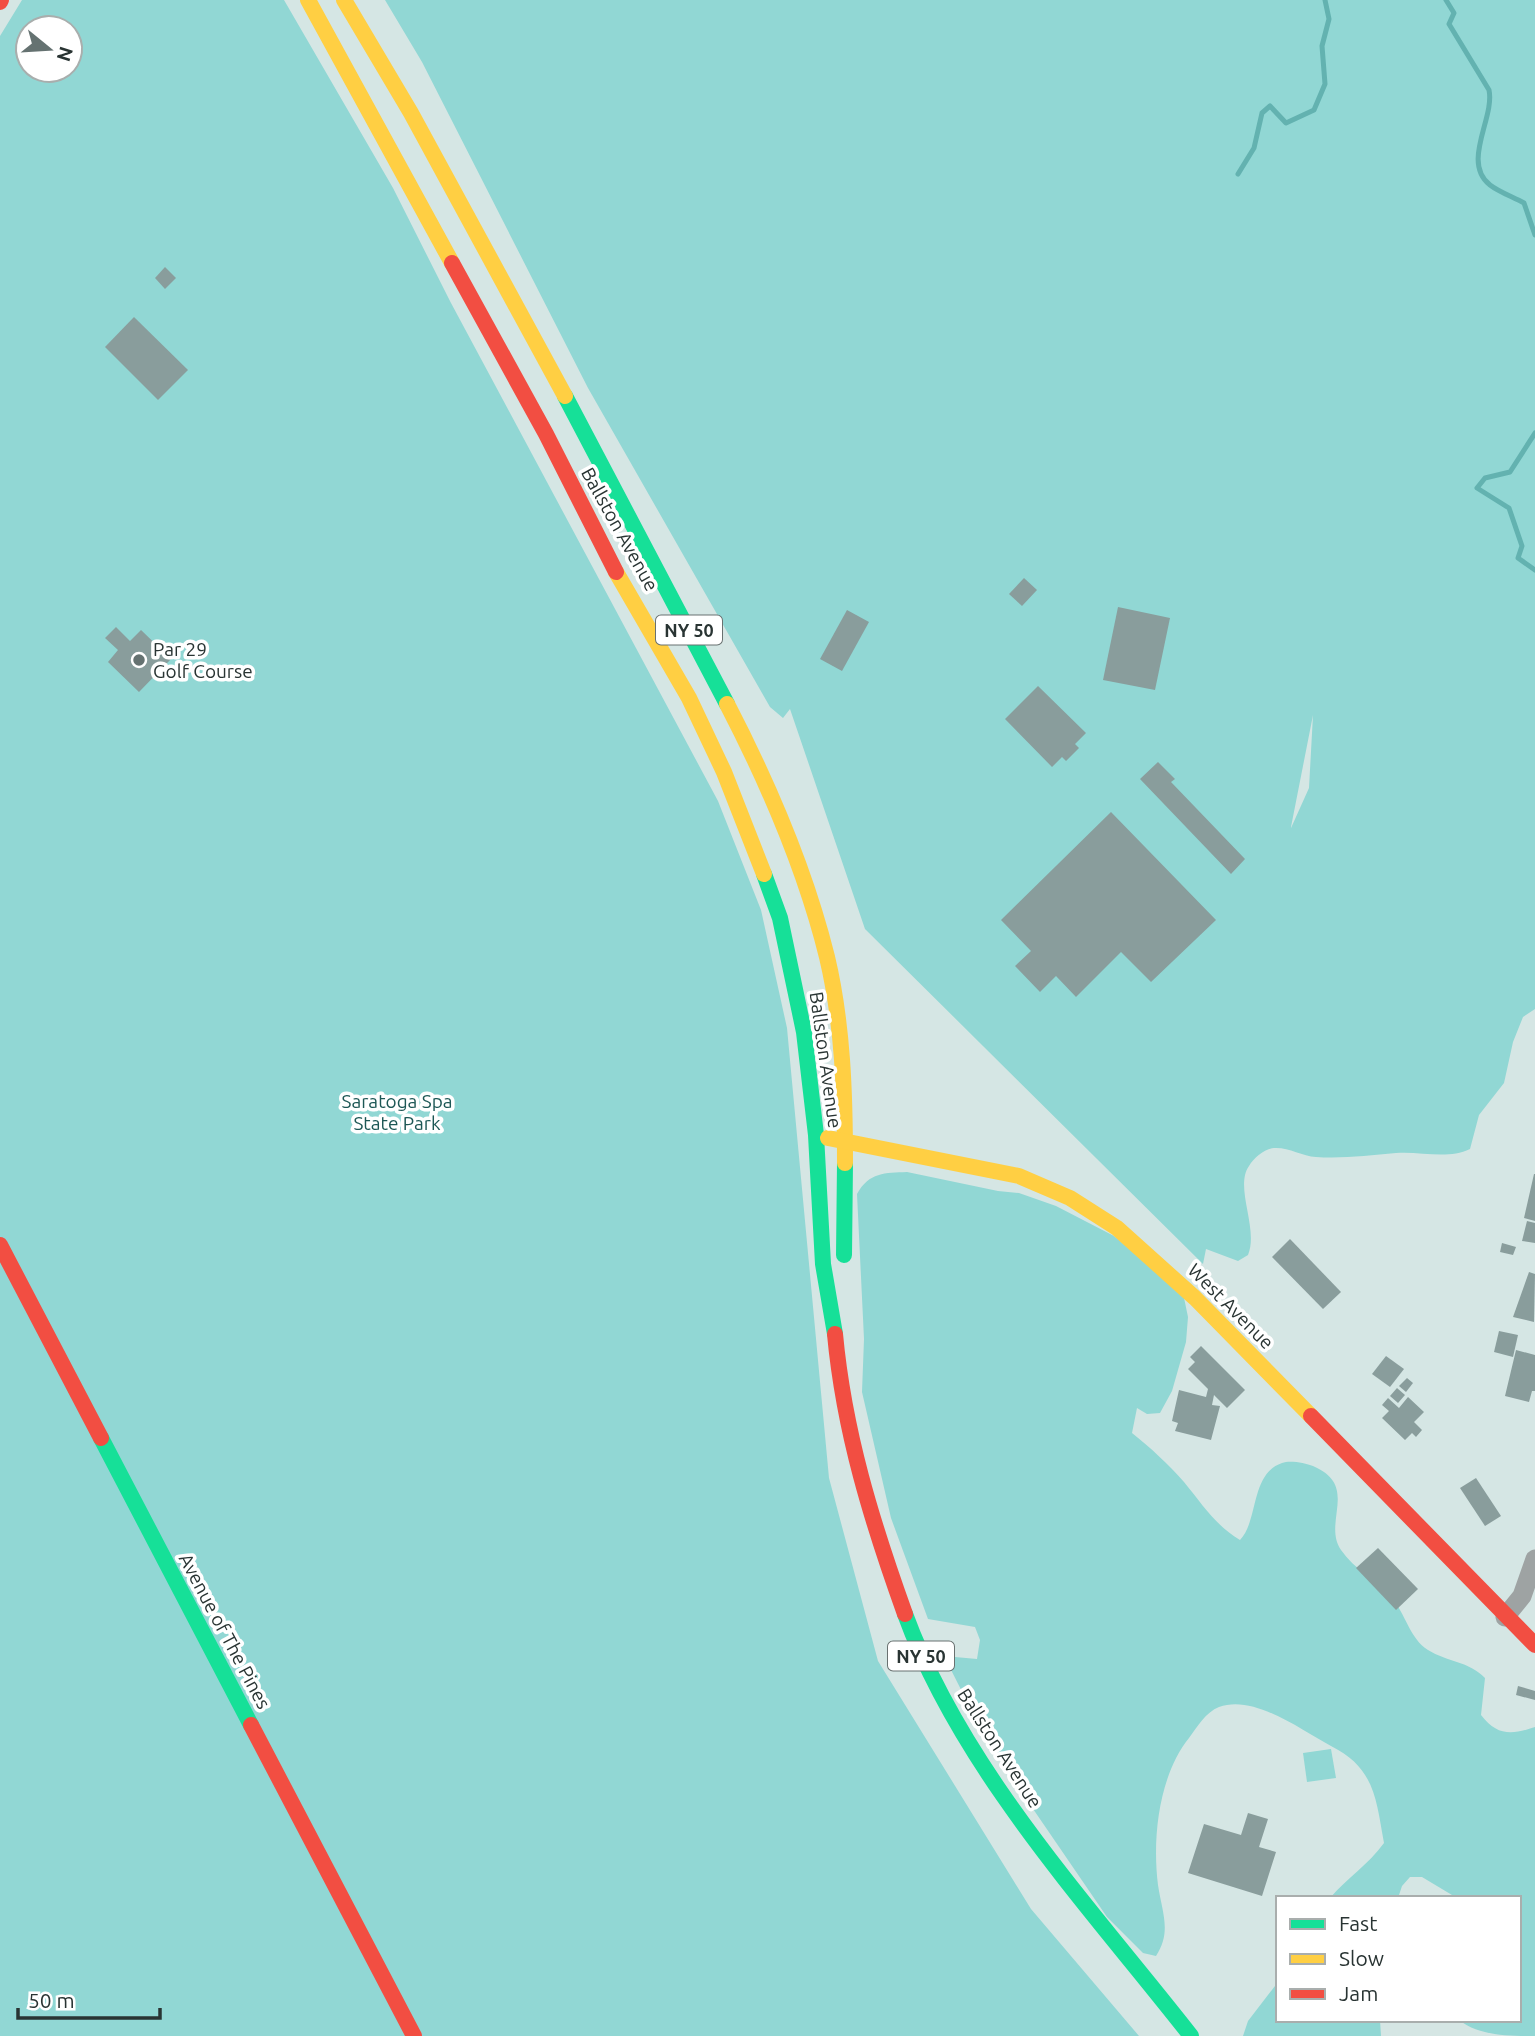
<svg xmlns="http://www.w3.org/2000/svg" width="1535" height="2036" font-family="Ubuntu,sans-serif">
  <rect width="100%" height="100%" fill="#d5e6e4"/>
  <!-- green -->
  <g fill="#91d7d4" fill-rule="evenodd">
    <path d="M22,0h262l109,188 58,115 267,498 43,109 26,118 42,450 49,183 153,248 108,127h-1139v-2000zM28,28h42v42h-42z"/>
    <path d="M385,0h1150v1009l-12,8 -10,25 -9,41 -25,32 -9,34c-23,11 -49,2 -74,4 -27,2 -53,6 -80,4 -14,-1 -28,-10 -42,-9 -10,1 -20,10 -25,18 -15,21 10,63 -1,89l-10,6 -32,-12 -3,15 -338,-335 -75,-220 -7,9 -13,-11 -182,-319 -166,-326zM1313,715l-4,73 -18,40v-1z"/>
    <path d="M907,1172l91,19 21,2 37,13 58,30 69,57 5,24 -2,25 -14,49 -12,22 -13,1 -10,-6 -5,25c19,15 36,31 52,49 19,23 30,42 56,58 19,-20 10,-66 42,-77 8,-3 23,0 31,3 47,20 9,56 28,84 13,19 36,31 51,48 13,15 18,41 36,52 19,12 41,11 57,28l-4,37c16,21 31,20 54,12v309c-26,0 -56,0 -76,-16h60v-122h-62l-35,-21h-12l-8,9 -4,12h-68c18,-21 38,-33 54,-55 -8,-44 -9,-75 -53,-97 -30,-16 -77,-52 -112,-39 -13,5 -22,20 -30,31 -30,37 -37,100 -31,147 4,27 14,47 -2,71l-13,-3 -36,-36 -119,-174 -44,-87 33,3 3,-19 -5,-13 -47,-8 -37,-101 -29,-126 2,-53 -7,-145c12,-22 28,-21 50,-22z"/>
    <path d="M1331,1749l5,29 -29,4 -4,-29z"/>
    <path d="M1278,1982v38h102l1,16h-138l5,-15z"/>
  </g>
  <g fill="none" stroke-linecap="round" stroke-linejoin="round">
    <!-- stream -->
    <g stroke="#63b2b0" stroke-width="5">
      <path d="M1446,0l8,13 -5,11 40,66c6,28 -28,72 1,95 9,7 23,12 34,18l11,32"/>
      <path d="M1238,174l16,-26 8,-35 8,-7 16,17 28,-13 11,-26 -3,-38 7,-27 -4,-19"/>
      <path d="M1535,433l-25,39 -25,6 -8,10 32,20 13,38 -4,12 17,12"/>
    </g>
  </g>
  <!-- building -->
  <g fill="#899d9c">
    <path d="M165,267l11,11 -11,11 -10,-11z"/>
    <path d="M134,317l54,53 -30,30 -53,-53z"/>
    <path d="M1024,578l13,12 -15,16 -13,-12z"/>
    <path d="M1118,607l52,11 -15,72 -52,-10z"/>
    <path d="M847,610l22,12 -27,49 -22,-12z"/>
    <path d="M116,627l14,14 11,-11 30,29 -32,33 -31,-30 10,-12 -13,-12z"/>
    <path d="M1038,686l48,47 -11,11 4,4 -13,13 -4,-4 -10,10 -47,-48z"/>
    <path d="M1158,762l17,17 -4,3 74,77 -14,15 -91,-95z"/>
    <path d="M1111,812l105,108 -65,62 -30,-30 -45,45 -20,-21 -16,16 -25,-26 16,-15 -30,-31z"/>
    <path d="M1534,1174h1v47l-11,-3z"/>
    <path d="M1527,1221l8,2v20l-13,-2z"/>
    <path d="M1290,1239l51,53 -18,17 -51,-52z"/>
    <path d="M1502,1243l14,4 -3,8 -13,-3z"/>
    <path d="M1529,1272l6,2 -1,48 -21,-5z"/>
    <path d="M1499,1331l19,4 -5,22 -19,-5z"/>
    <path d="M1201,1346l44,44 -18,18 -13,-13 -2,10 8,1 -9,34 -36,-9 3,-8 -6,-2 7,-31 27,7 2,-8 -20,-20 7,-7 -5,-5z"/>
    <path d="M1516,1350l19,5v36h-3l-3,11 -24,-6z"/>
    <path d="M1386,1356l18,13 -14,18 -18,-13z"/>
    <path d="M1407,1378l6,5 -7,9 -7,-6z"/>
    <path d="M1397,1388l8,7 -7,8 -8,-7z"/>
    <path d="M1408,1397l16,15 -10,10 8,8 -6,7 -4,-4 -7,7 -23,-22 7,-7 -7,-6 6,-7 11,10z"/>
    <path d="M1476,1478l25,38 -16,10 -25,-38z"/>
    <path d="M1378,1548l40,41 -22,21 -40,-42z"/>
    <path d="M1518,1686l17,5v9l-19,-5z"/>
    <path d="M1248,1813l20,6 -9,28 17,5 -14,44 -74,-23 16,-49 37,11z"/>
  </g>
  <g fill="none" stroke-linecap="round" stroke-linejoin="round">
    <!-- street -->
    <path stroke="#9ea3a3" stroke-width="19" d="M1505,1617l17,-21 13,-37"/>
    <!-- fast -->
    <g stroke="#16e098" stroke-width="16">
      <path d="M565,396l162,308"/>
      <path d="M764,874l16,44 24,114 12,103 7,129 12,70"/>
      <path d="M844,1255l1,-92"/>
      <path d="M101,1438l150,287"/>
      <path d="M905,1614c57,156 185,293 286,422"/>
    </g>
    <!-- slow -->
    <g stroke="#ffcf43" stroke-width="16">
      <path d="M308,0l144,263"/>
      <path d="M344,0l67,113 154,283"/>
      <path d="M616,572l73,126 35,74 40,102"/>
      <path d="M727,704c42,81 78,164 100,253 16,67 18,138 18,206"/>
      <path d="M828,1138l191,38 51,22 47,30 78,70 116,118"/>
    </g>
    <!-- jam -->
    <g stroke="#f24e42" stroke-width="16">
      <path d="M0,2l1,-2"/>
      <path d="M452,263l94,171 70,138"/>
      <path d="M0,1245l101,193"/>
      <path d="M835,1334c9,98 37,188 70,280"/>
      <path d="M1311,1416l224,229"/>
      <path d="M251,1725l163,311"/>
    </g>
  </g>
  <!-- markers -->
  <circle fill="#657271" stroke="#fff" stroke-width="2.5" cx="139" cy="660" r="7"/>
  <g text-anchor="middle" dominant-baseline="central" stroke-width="7" stroke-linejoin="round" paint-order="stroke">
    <!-- shield labels -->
    <g fill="#fff" stroke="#697170" stroke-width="2">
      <rect x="656" y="615.5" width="66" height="29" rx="5"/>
      <rect x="888" y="1641.5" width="66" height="29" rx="5"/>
    </g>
    <g font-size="18" font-weight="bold" fill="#293433">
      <text x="689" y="630">NY 50</text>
      <text x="921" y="1656">NY 50</text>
    </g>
    <!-- street labels -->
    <g font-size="19" fill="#293433" stroke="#fff">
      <text transform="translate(620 529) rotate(61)">Ballston Avenue</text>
      <text transform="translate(826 1060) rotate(82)">Ballston Avenue</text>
      <text transform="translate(1231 1306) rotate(45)">West Avenue</text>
      <text transform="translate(225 1631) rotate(62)">Avenue of The Pines</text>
      <text transform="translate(1000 1748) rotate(57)">Ballston Avenue</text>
    </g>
    <!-- poi labels -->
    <g font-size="19" fill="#293433" stroke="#fff" text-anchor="start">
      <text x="153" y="649">Par 29<tspan x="153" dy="22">Golf Course</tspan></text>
    </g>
    <!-- park labels -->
    <g font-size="19" fill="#1d5755" stroke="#fff">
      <text x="397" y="1101">Saratoga Spa<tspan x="397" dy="22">State Park</tspan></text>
    </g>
  </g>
  <!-- legend -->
  <rect x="1276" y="1896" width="245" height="126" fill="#ffffff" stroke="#a9aead" stroke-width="2"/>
  <rect x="1290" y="1919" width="35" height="10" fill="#16e098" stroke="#a9aead" stroke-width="2"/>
  <text x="1339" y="1931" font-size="21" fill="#293433">Fast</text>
  <rect x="1290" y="1954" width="35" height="10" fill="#ffcf43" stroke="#a9aead" stroke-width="2"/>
  <text x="1339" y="1966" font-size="21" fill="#293433">Slow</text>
  <rect x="1290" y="1989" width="35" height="10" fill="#f24e42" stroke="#a9aead" stroke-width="2"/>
  <text x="1339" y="2001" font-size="21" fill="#293433">Jam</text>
  <!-- north arrow -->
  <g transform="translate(49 49) rotate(108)"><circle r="33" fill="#ffffff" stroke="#a9aead" stroke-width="2"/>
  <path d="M0-5L12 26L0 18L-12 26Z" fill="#657271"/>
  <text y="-10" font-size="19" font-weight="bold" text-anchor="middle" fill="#293433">N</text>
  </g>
  <!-- scale -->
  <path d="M18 2008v10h142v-10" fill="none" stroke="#293433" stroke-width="3.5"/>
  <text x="28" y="2008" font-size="21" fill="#293433" stroke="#ffffff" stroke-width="5" paint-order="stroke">50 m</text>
</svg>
